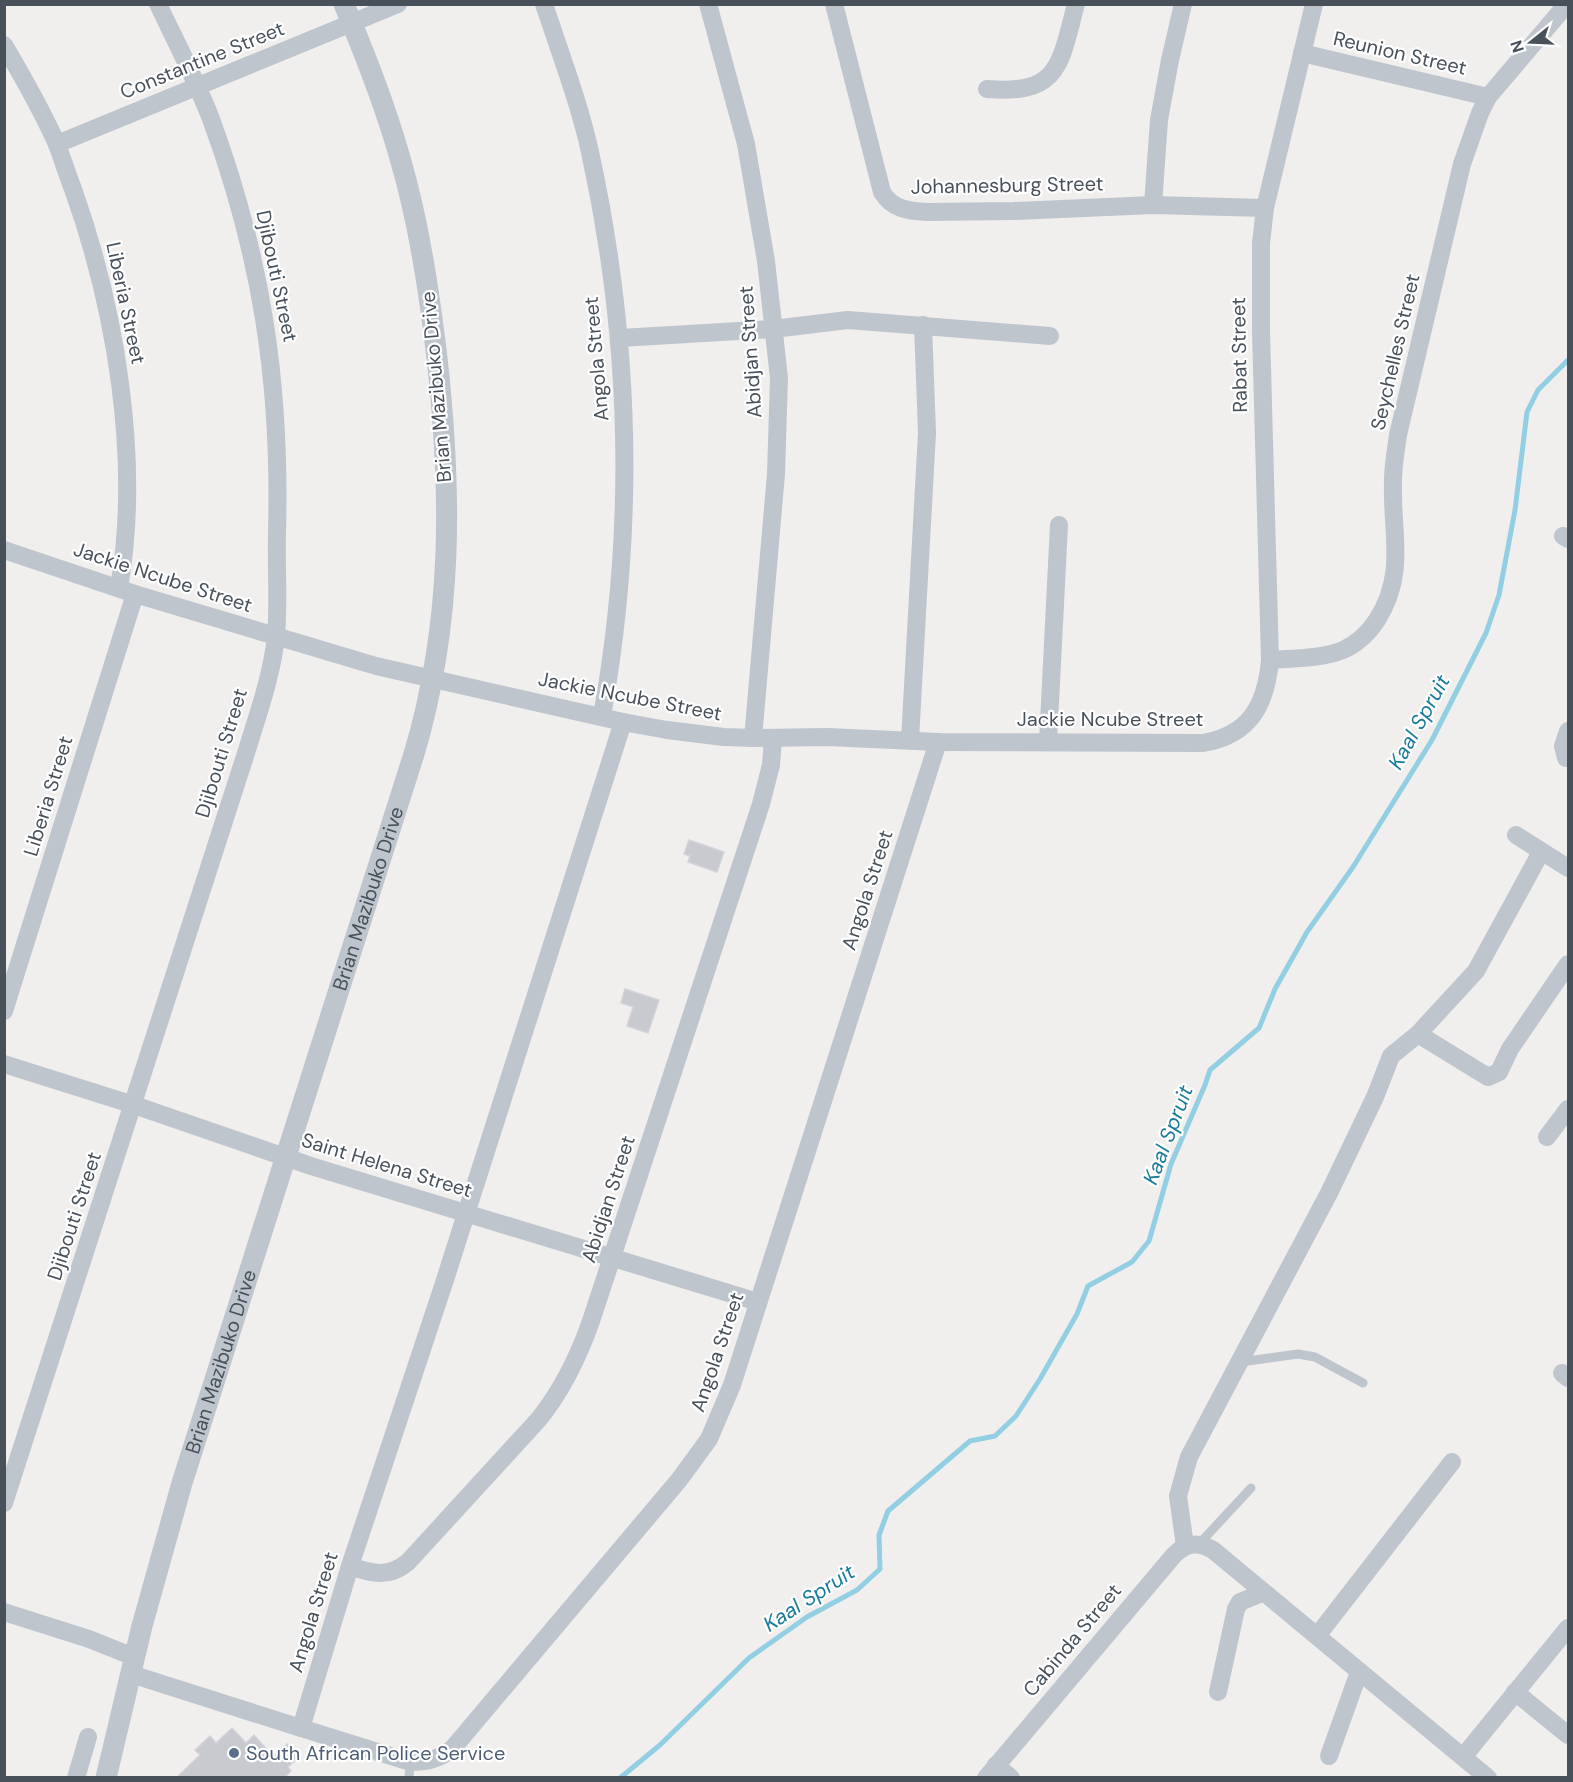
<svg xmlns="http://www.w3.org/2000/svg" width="1573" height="1782" font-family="'DM Sans',sans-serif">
  <rect width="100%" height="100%" fill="#f1eeee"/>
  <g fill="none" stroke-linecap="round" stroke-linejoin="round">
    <!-- stream -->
    <path stroke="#92cfe3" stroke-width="5" d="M620,1778l40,-33 89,-87 58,-41 50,-27 23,-21 -1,-34 9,-24 82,-70 25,-5 21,-20 24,-37 37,-65 11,-28 44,-24 17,-21 22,-77 34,-79 5,-15 49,-42 16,-39 32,-57 46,-65 79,-127 54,-107 13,-38 16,-85 12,-98 11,-22 30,-30"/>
  </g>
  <!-- building -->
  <g fill="#c9cad0" stroke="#d3d4d9" stroke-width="1.5">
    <path d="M689,840l35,12 -7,20 -29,-10 2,-6 -6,-2z"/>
    <path d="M625,989l34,11 -11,33 -21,-7 6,-19 -12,-4z"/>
    <path d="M232,1728l14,15 8,-8 19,21 14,-12 12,13 -11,10 3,4 -7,7h-108l24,-23 -5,-5 15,-14 6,7z"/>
  </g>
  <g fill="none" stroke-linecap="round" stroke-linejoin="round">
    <!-- service -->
    <g stroke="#bec5cc" stroke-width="9">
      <path d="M1240,1362l58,-8 17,3 48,26"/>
      <path d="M1199,1544l52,-56"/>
      <path d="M409,1778l1,-16"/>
    </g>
    <!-- minor -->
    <g stroke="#bec5cc" stroke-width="18">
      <path d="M544,4c16,49 35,98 46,148 41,188 46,375 12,564"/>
      <path d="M708,4l38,140 20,117 13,117 -3,96 -23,264"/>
      <path d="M834,4l48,188c10,17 26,19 45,20l87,-1 139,-6 112,3"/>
      <path d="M4,45c19,32 37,64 52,97 6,15 11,32 17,47 43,121 68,271 46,399"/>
      <path d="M1302,53l186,44"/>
      <path d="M987,89c73,6 73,-25 89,-85"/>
      <path d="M57,144l341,-140"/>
      <path d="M1153,205l6,-85 11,-60 13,-56"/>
      <path d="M620,338l153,-9 75,-9 202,16"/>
      <path d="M1563,536l5,3"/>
      <path d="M4,550l131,44 241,72 247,56 44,8 57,7 29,1 74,-1 111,5 265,1c47,-8 63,-38 67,-83l-9,-329v-88l4,-35 49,-204"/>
      <path d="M1270,660c24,-2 51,-1 73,-10 14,-6 26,-18 34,-30 30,-47 14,-88 16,-139 0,-16 3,-31 5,-46l64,-271 18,-51 8,-16 79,-93"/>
      <path d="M910,740l17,-307 -4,-108"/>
      <path d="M1048,742l11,-217"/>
      <path d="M1566,758l-3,-12 5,-15"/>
      <path d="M1516,835l52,33"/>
      <path d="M4,1011l131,-417"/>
      <path d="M1418,1034l70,43 11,-5 11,-23 58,-85"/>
      <path d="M4,1064l130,41 177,61 447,136"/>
      <path d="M1547,1137l21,-28"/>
      <path d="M1562,1373l6,5"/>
      <path d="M4,1503l243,-753c11,-36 25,-75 29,-114 3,-34 0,-69 1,-104 4,-147 -15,-274 -66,-413 -15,-39 -35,-77 -53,-115"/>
      <path d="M1185,1546l-7,-50 11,-39 140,-264 46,-96 16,-41 27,-22 58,-63 65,-119"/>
      <path d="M350,1566c22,8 39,12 58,-4l131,-143c24,-30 39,-61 52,-98l170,-517 10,-39 2,-27"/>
      <path d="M4,1612l85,27 45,18"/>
      <path d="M1317,1636l135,-174"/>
      <path d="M131,1674l170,54 49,-162 93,-280 180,-564"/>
      <path d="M1218,1692l18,-83 4,-7 22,-9"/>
      <path d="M1515,1692l53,43"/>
      <path d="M301,1728l109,34c17,0 30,-3 43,-14l226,-268 30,-41 23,-54 206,-643"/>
      <path d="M1329,1756l30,-84"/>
      <path d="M1463,1757l105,-129"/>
      <path d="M996,1765l15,13"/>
      <path d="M76,1778l12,-41"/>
      <path d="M986,1778l188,-223c12,-12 24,-14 39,-5l275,228"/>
    </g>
    <!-- tertiary -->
    <path stroke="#bec5cc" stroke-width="21" id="s1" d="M106,1778l36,-152 40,-143 232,-729c39,-131 38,-260 23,-396 -8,-67 -18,-135 -37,-200 -15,-53 -35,-103 -56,-154"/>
  </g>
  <!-- markers -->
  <circle fill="#5c6f8a" stroke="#fff" stroke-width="2" cx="234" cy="1753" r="6"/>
  <g text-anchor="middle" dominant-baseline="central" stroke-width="4.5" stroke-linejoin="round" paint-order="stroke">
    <!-- street labels -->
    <g font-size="20" fill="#48515a" stroke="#fff">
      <text transform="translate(1400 53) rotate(13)">Reunion Street</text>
      <text transform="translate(202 60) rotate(-22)">Constantine Street</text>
      <text transform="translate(1007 185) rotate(-1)">Johannesburg Street</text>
      <text transform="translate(277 276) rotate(78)">Djibouti Street</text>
      <text transform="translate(126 303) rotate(78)">Liberia Street</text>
      <text transform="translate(750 352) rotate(-94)">Abidjan Street</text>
      <text transform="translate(1395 352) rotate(-77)">Seychelles Street</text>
      <text transform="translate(1239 355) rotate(-91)">Rabat Street</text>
      <text transform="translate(596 359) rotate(-95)">Angola Street</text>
      <text transform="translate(436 387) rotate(-95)">Brian Mazibuko Drive</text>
      <text transform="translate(163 577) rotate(18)">Jackie Ncube Street</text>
      <text transform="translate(630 696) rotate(11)">Jackie Ncube Street</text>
      <text x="1110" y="719">Jackie Ncube Street</text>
      <text transform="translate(221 753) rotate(-73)">Djibouti Street</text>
      <text transform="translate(48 796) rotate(-73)">Liberia Street</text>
      <text transform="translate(867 890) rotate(-72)">Angola Street</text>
      <text stroke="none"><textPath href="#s1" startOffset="918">Brian Mazibuko Drive</textPath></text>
      <text transform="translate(387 1165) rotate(17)">Saint Helena Street</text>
      <text transform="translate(608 1199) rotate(-72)">Abidjan Street</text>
      <text transform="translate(74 1216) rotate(-72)">Djibouti Street</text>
      <text transform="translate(717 1352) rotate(-71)">Angola Street</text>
      <text stroke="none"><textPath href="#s1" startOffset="432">Brian Mazibuko Drive</textPath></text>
      <text transform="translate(313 1612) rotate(-73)">Angola Street</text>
      <text transform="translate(1072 1640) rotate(-50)">Cabinda Street</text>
    </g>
    <!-- service labels -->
    <g font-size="20" fill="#4e5e75" stroke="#fff" text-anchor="start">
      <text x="246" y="1753">South African Police Service</text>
    </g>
    <!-- water labels -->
    <g font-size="21" font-style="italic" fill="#1a7b9b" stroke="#fff">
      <text transform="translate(1419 722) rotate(-61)">Kaal Spruit</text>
      <text transform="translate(1168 1135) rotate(-69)">Kaal Spruit</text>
      <text transform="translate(809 1598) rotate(-33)">Kaal Spruit</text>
    </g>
  </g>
  <!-- border -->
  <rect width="1573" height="1782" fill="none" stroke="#48515a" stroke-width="12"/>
  <!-- north arrow -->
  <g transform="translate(1531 42) rotate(252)" stroke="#ffffff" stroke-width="4.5" paint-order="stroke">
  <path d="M0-4.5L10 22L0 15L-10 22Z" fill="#48515a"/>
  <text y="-9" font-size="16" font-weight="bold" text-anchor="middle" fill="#48515a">N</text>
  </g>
</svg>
